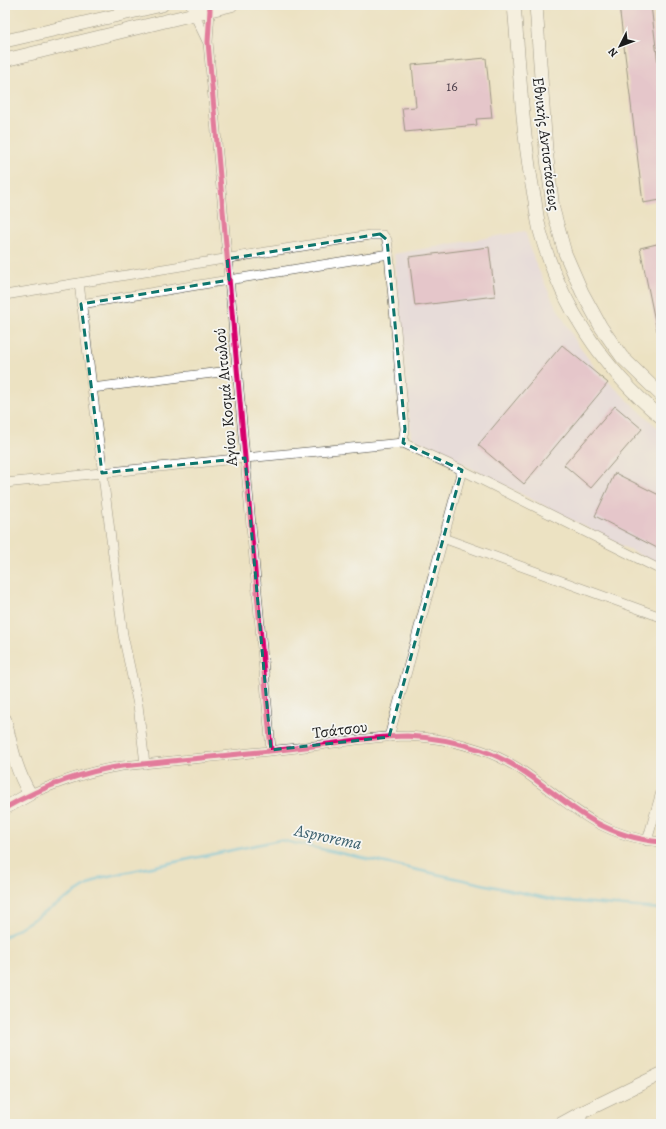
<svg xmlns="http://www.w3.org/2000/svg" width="666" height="1129" font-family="Alegreya,serif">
  <rect width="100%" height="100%" fill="#f6f6f2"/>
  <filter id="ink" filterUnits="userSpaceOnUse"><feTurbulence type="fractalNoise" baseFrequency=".025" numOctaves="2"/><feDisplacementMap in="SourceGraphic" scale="8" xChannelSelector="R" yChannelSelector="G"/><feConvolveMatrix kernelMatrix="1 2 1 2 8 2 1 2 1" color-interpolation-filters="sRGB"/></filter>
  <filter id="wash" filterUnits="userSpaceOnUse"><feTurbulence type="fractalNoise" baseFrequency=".012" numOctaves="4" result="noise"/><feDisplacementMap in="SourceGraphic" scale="16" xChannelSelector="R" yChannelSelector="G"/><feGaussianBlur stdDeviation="0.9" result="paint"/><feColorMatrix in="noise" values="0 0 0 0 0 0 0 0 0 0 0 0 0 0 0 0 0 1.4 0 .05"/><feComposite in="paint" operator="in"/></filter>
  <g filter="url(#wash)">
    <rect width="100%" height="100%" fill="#ece2c2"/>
    <!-- built -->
    <path fill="#e0d4f4" d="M525,231l10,31 16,35 27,48 18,24 19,19 46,43v135l-250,-129 -17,-183z"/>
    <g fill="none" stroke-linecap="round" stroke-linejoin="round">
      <!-- stream -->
      <path stroke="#63bfe1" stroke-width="3" d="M5,937l94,-59 181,-38 275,60 106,9"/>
    </g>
    <g id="blocks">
      <!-- building -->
      <g fill="#dca4d3">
        <path d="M619,5h32l10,85v110l-18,3z"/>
        <path d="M486,58l6,60 -16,1 1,6 -72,7 -3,-24 14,-1 -4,-42z"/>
        <path d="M661,243v88h-4l-17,-83z"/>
        <path d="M489,247l6,49 -80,10 -6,-49z"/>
        <path d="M562,345l46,38 -84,101 -46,-39z"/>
        <path d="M615,406l27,23 -51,59 -27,-23z"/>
        <path d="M615,473l46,23v54l-66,-34z"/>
      </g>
    </g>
  </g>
  <g filter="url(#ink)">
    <use href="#blocks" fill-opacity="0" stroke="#3b3a35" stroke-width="1"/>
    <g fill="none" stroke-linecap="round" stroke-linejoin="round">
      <!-- street casing -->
      <g stroke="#3b3a35" stroke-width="10">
        <g id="street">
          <path d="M191,5l3,9 13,27"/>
          <path d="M209,5l1,5 -2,32 63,708"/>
          <path d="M79,283l44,352 15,70 7,59"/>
          <path d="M5,295l365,-60h13l4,5 2,14 16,175 -2,14"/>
          <path d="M81,304l308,-50"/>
          <path d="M92,388l145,-18"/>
          <path d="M5,483l240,-25 158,-15 59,27 199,100"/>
          <path d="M443,538l218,79"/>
          <path d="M389,737l73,-267"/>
          <path d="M30,794c30,-12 59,-23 92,-28 61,-6 122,-12 183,-19 34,-4 68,-11 102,-11 25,1 50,6 74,14 47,16 73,49 114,72 20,11 44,18 66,20"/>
          <path d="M647,841l14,-49"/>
          <path d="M581,1113l2,11"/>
        </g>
      </g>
      <!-- secondary casing -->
      <g stroke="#3b3a35" stroke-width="14">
        <g id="secondary">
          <path d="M514,5c6,65 8,132 21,196 1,10 3,21 5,30 19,72 64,139 121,186"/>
          <path d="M536,5l10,145 7,59 12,44 17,39 19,35 21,30 39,38"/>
          <path d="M5,41l157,-36"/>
          <path d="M5,60l226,-55"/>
          <path d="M5,720c6,26 11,51 25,74l-25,14"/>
          <path d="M561,1124l20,-11 80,-39"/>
        </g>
      </g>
      <!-- street -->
      <use href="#street" stroke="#fff" stroke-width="9"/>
      <!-- secondary -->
      <use href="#secondary" stroke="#fff" stroke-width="13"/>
      <!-- cycleway casing -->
      <g stroke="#f6f6f2" stroke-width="8">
        <g id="cycleway">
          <path d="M209,5l1,5 -2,32 63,708"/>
          <path d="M5,808c37,-21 75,-36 117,-42 61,-6 122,-12 183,-19 34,-4 68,-11 102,-11 25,1 50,6 74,14 47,16 73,49 114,72 20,11 44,18 66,20"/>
        </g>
      </g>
      <!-- cycleway -->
      <use href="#cycleway" stroke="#d6006c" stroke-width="5"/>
    </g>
  </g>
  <!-- marked area -->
  <path d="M0 0H666V1129H0ZM380,234l7,6 18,189 -2,14 59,27 -73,267 -118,13 -26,-292 -143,15 -21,-169 148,-24 -2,-21z" fill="#ece2c2" fill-opacity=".55" fill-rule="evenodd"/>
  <path fill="none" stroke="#0f766e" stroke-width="3" stroke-dasharray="8 5" stroke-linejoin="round" d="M380,234l7,6 18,189 -2,14 59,27 -73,267 -118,13 -26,-292 -143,15 -21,-169 148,-24 -2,-21z"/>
  <g text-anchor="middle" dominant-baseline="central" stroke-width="3.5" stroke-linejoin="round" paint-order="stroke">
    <!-- number labels -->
    <g font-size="14" fill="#4c3e4a">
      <text x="452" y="86">16</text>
    </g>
    <!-- street labels -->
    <g font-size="16" fill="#1c1c1c" stroke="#f6f6f2">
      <text transform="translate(546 144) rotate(83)">Εθνικής Αντιστάσεως</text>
      <text transform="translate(226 397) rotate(-95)">Αγίου Κοσμά Αιτωλού</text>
      <text transform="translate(340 730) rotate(-7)">Τσάτσου</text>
    </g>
    <!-- water labels -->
    <g font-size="17" font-style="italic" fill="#385d6b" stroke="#f6f6f2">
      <text transform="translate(328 837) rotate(12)">Asprorema</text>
    </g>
  </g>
  <!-- margin -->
  <rect width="666" height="1129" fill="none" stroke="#f6f6f2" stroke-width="20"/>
  <!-- north arrow -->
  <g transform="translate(620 46) rotate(228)" stroke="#f6f6f2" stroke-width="3" paint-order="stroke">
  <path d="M0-3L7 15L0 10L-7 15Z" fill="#1c1c1c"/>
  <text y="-6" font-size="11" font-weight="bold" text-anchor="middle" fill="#1c1c1c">N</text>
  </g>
</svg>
